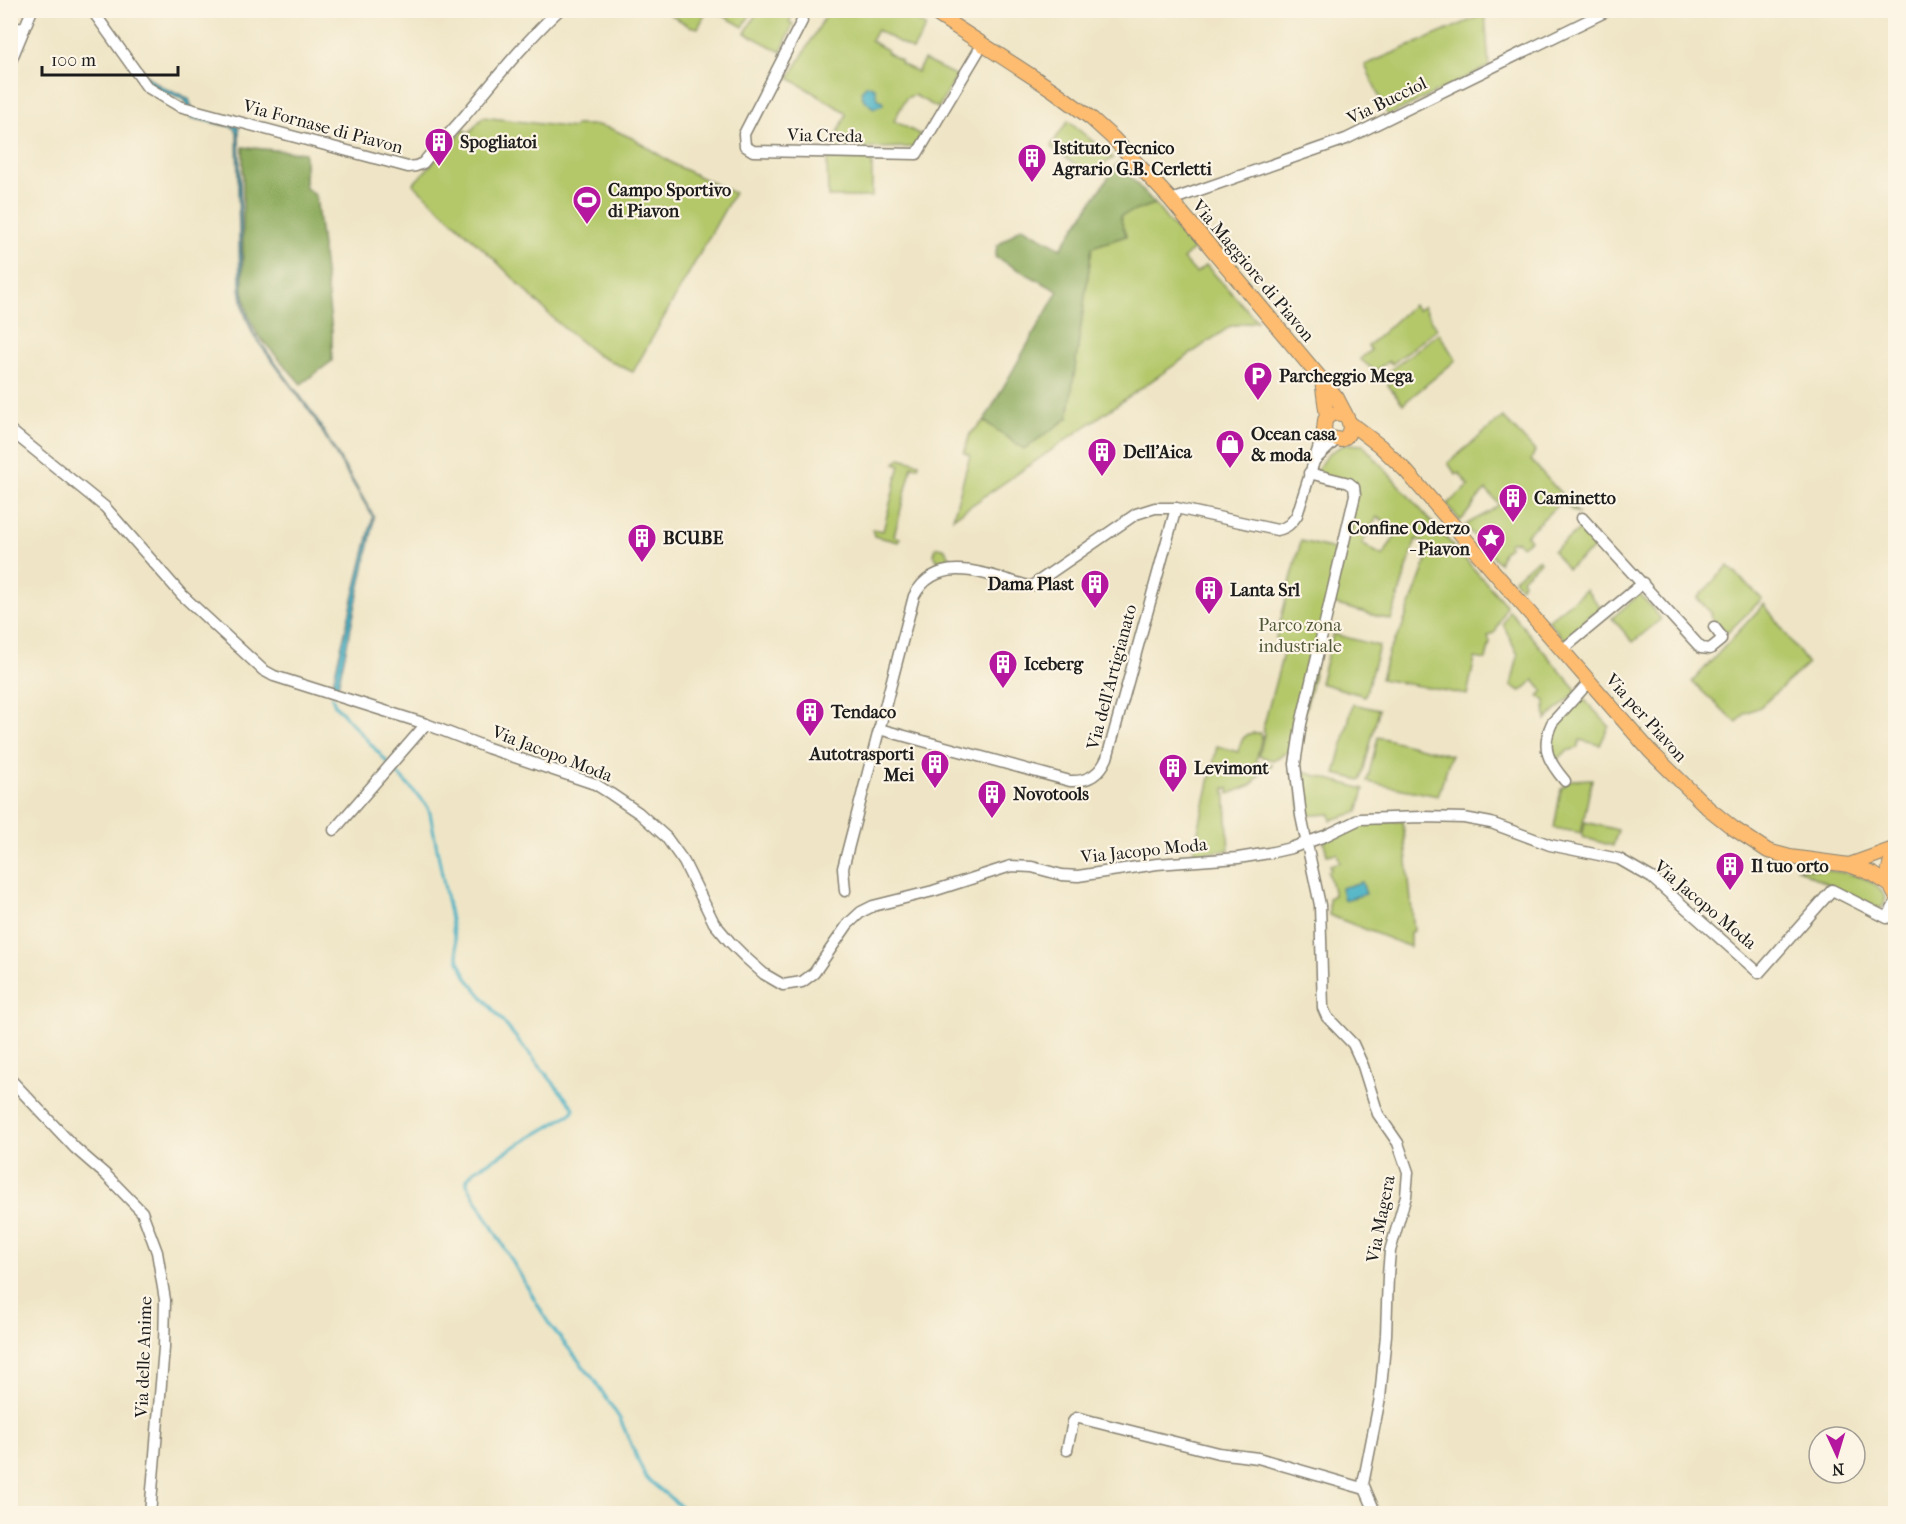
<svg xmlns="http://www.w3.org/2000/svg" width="1906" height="1524" font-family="'IM FELL French Canon',serif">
  <rect width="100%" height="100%" fill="#fcf5e5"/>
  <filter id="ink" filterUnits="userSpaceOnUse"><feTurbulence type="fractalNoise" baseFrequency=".0167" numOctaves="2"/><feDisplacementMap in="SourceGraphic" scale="12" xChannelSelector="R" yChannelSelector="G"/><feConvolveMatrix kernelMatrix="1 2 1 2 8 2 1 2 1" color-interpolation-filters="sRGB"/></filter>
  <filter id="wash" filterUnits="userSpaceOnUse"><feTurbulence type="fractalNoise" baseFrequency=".008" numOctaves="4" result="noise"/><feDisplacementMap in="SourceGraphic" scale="24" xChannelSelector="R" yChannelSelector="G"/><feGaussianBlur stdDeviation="1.35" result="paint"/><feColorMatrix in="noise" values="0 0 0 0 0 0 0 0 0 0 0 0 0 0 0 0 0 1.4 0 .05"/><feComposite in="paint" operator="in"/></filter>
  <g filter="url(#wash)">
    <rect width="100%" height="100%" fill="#efe5c6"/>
    <!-- green -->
    <g fill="#b4c86b" stroke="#687244" stroke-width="1.5" fill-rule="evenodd">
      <path d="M829,10l75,1 22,16 -13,23 -36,-20 -6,11 16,9 -1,2 15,9 -1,2 17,9 7,-12 33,16 -19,32 -24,-13 -8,3 -12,23 27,14 -7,12 -83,2 15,-34 -1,-3 -56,-34z"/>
      <path d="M665,11h-1h43l-9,17 -9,-2z"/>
      <path d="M715,11l37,-1v1l-9,16z"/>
      <path d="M758,11h37l-6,11 4,2 -12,28 -36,-19z"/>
      <path d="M1485,14l4,52 -101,50 -23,-51z"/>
      <path d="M483,117l91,11 1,-3h22l15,4 22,10 41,26 59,28 -101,179 -36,-17 -38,-31 -64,-64 -82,-76 51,-54 5,3z"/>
      <path d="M1068,121l45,37 -23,16 -38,-26v-4z"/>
      <path d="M827,159h45v38h-44z"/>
      <path d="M1155,204l13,17 26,28 -11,10 13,14 10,-8 51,56 -26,5 -278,192 17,-63 -6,-2 6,-19 14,-13 40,28 44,-31 24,-171 34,-11 -7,-20z"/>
      <path d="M1413,305l5,5 5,-4 14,23 -45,35 -3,-3 -14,10 -15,-12 11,-9 -3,-4z"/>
      <path d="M1439,333l17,27 -53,44 -15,-19 7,-7 -6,-7z"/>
      <path d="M1503,417l32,34 -4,9 48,54 -8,-4 -9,-9 -36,34 4,5 -8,6 -5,-5 -3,2 -2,-2 -4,3 2,2 -7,6 -4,11 -34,-37c12,-10 23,-10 34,-22l-13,-14c-11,9 -15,21 -26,31l-13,-17 22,-18 -10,-13 -3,2 -8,-12z"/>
      <path d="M1347,444l16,1 143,160 -10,26 -8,6 2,5 -4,18 -11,-2 -8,37 -86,-16 8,-28 12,-21 30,-82 -15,-9 -25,81 -61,-17 -33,144 -24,13 -14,-4 5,-21 -1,-7 20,-74 -7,-16 25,-97 41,10 12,-64 -39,-12c7,-16 15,-25 32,-31zM1377,517l22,12 -16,27 -21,-12z"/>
      <path d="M900,458l19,5 -1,4 -6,-1 -18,70 6,2 -1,4 -25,-6 -2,-7 11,2 17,-66 -5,-2z"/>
      <path d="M1582,528l14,19 -29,22 -14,-18z"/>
      <path d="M938,547l6,1 7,11 -1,4 -3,3 -7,-1 -6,-10 1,-6z"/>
      <path d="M1538,559l2,3 -18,16 2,5 -3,4 -7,-8z"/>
      <path d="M1728,566l34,33 -35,34 -17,-17 2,-2 -15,-16z"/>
      <path d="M1586,590l18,21 -8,6 -4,-4 -8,7 3,4 -21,18 -18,-22z"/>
      <path d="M1640,594l21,25 -28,23 -21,-24z"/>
      <path d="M1764,604l44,60 -48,43 -15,6 -8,10 -45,-41z"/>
      <path d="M1509,610l68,81 -31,29 -1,-19 -7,-5 5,-5 -9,-11 -13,11 -10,-5 7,-31 -15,-31z"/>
      <path d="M1333,634l46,12 -14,50 -45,-13z"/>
      <path d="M1579,694l30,32 -9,19 -20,-5 -2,8 -11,3 -9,8 -10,-9 1,-17z"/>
      <path d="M1353,704l26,6 -18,70 -26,-6z"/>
      <path d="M1252,733h8l2,3 -6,26 16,3 -10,6 -10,14 -23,9v-6h-4l4,62 -36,4 24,-108 21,6c3,-9 3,-16 14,-19z"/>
      <path d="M1378,737l73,18 -13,41 -71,-14z"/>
      <path d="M1296,770l68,19 -6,23 -27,8 -1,-6 -29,2z"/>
      <path d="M1592,779l-11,54 -27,-5 7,-39 10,-9z"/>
      <path d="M1403,821l11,110 -4,1v15l-81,-32v-17l5,-3 -6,-24 3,-1 -1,-5 10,-3 -3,-9 -10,2 -3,-13 19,-13 16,-5z"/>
      <path d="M1585,822l33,8 -5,16 -31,-9z"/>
      <path d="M1796,868c23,2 79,2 88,28 3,7 -1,11 -7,14z"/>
    </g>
    <!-- forest -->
    <g fill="#8fac5f" stroke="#56643e" stroke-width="1.5">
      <path d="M243,147l62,6v34l11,9 16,135v30l-31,23 -44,-50 -9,-21 -5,-24z"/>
      <path d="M1118,163l37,41 -35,12 6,20 -34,11 -24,171 -44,31 -40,-28 74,-130 -63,-34 2,-11 25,-19 39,21z"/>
    </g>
    <!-- water -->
    <g fill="#47b1c5" stroke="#326670" stroke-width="1.5">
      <path d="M97,11h4c15,22 34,60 58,74 9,6 21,8 30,14l5,14 43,13 2,2 3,161 3,21 9,24 60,81 60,102 -1,10 -36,163h-6l42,-173 -60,-101 -60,-81 -9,-23 -4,-24 -3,-156 -4,-5 -41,-9 -7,-18 -28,-11 -11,-9z"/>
      <path d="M867,85l8,3 2,10 5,3 1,4 -10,3 -10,-10 -2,-7z"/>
      <path d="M1362,882l4,12 -22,6 -3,-12z"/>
    </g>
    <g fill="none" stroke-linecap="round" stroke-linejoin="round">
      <!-- stream -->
      <g stroke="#47b1c5" stroke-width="3">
        <path d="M332,697l3,8 53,58"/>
        <path d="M393,769l33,35 4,9 29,148 8,17 107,130 -2,5 -97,57 -8,9v5l82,140 46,57 25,38 26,59 44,36"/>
      </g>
    </g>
  </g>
  <g filter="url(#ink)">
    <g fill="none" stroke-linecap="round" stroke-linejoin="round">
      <!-- minor casing -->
      <g stroke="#868071" stroke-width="13">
        <g id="minor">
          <path d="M92,10l55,77 32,19 229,61 8,-1 7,-3c13,-16 27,-30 40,-45 31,-37 61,-75 96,-108"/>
          <path d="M802,21l-58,113 1,12 8,5 164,3 65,-109"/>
          <path d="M10,27l14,2"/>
          <path d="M10,63l22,-53"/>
          <path d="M1171,200l175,-61 263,-129"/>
          <path d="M10,430l95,77 77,88 81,75 11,6 152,48 62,24 107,36 16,10 28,19 27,24 18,25 30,61 16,19 16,16 18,16 19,11 19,-3 12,-9 34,-49 13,-12 12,-6 60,-15 78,-25 21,1 30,8 16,1 79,-12 81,-6 31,-5 22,-5 34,-12 35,-17 62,-2 42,1 27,5 59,22 69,14 33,19 107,95 73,-83 55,28 9,-16"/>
          <path d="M1315,460l21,-20"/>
          <path d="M1309,473l40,10 5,4 1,8 -54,229 -6,40 6,52 19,89 3,103 4,9 26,27 10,22 15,48 20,29 10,29 -2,24 -16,55 -2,24 -2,60 -6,63 -17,86 13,30"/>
          <path d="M1582,518l119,130 9,1 11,-9v-4l-7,-9"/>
          <path d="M1562,650l81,-67"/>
          <path d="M879,729l191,52c18,1 30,-7 37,-23l69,-250"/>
          <path d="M1565,781c-16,-19 -25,-33 -13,-58l37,-41"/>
          <path d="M334,830l92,-106"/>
          <path d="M845,891l-2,-23 71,-272c24,-45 76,-20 114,-10l5,-1 103,-71 19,-6h21l101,22c10,-2 15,-7 20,-15l27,-85"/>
          <path d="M10,1079l65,69 31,27 36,37 15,40 8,48 -1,48 -14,166"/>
          <path d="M1067,1450l6,-28 3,-4h3l139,35 40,5 107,31"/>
        </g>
      </g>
      <!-- major casing -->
      <g stroke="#868071" stroke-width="16">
        <g id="major">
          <path d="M930,10l123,80 39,29 22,20 57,61 166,198c6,14 23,32 4,42l-13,-3 -4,-7 1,-10c5,-7 12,-8 19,-5"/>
          <path d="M1322,380l5,37"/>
          <path d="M1350,423l30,23 26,25 244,280 58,57 25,20 35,23 22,6 59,8 24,9 17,11"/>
          <path d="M1896,850c-9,15 -10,31 0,46"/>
          <path d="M1849,865l47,-17"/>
        </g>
      </g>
      <!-- minor -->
      <use href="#minor" stroke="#fff" stroke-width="10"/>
      <!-- major -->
      <use href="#major" stroke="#fdbc70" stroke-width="14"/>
    </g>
  </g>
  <!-- icons -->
  <defs>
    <g id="building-pin" transform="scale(1.5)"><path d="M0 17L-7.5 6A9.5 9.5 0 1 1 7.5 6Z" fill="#b5179e" stroke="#fcf5e5"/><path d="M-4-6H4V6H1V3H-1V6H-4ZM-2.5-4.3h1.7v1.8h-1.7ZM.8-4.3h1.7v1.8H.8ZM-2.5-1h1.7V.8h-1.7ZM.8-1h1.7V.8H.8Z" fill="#fff"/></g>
    <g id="stadium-pin" transform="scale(1.5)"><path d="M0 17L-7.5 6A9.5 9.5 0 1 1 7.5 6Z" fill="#b5179e" stroke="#fcf5e5"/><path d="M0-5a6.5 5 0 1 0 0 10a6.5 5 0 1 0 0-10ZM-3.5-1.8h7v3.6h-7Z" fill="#fff"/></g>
    <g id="parking-pin" transform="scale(1.5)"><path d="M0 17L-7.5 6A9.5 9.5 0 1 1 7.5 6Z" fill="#b5179e" stroke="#fcf5e5"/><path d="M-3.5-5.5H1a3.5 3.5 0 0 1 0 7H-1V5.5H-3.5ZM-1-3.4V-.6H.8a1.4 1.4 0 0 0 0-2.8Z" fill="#fff"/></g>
    <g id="shop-pin" transform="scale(1.5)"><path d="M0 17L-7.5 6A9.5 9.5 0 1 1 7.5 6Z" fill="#b5179e" stroke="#fcf5e5"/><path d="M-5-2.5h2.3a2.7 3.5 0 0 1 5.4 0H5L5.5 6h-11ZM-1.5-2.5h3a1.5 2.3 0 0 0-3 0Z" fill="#fff"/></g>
    <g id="sight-pin" transform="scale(1.5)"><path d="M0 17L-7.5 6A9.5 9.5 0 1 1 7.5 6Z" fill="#b5179e" stroke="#fcf5e5"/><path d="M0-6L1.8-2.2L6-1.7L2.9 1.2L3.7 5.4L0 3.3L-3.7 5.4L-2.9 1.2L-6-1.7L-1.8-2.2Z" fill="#fff"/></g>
  </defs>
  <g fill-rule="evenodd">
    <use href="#building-pin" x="439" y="142"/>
    <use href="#building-pin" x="1032" y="158"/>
    <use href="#stadium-pin" x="587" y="200"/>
    <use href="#parking-pin" x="1258" y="376"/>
    <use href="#shop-pin" x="1230" y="444"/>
    <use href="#building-pin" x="1102" y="452"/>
    <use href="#building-pin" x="1513" y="498"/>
    <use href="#building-pin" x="642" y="538"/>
    <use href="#sight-pin" x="1491" y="538"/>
    <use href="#building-pin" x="1095" y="584"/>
    <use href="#building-pin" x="1209" y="590"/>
    <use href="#building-pin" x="1003" y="664"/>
    <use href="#building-pin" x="810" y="712"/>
    <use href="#building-pin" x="935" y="764"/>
    <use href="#building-pin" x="1173" y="768"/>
    <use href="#building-pin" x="992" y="794"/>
    <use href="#building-pin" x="1730" y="866"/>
  </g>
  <g text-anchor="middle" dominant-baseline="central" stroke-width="4.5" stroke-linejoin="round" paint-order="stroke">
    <!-- street labels -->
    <g font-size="18" fill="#1c1c1c" stroke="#fcf5e5">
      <text transform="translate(1387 101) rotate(-26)">Via Bucciol</text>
      <text transform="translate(323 127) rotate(15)">Via Fornase di Piavon</text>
      <text transform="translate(825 136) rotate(1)">Via Creda</text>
      <text transform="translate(1253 271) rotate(50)">Via Maggiore di Piavon</text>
      <text transform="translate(1112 677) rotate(-75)">Via dell'Artigianato</text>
      <text transform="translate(1646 718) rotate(48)">Via per Piavon</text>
      <text transform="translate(552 754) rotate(21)">Via Jacopo Moda</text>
      <text transform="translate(1144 851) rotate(-6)">Via Jacopo Moda</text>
      <text transform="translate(1705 905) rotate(40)">Via Jacopo Moda</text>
      <text transform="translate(1381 1219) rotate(-79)">Via Magera</text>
      <text transform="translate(144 1357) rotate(-88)">Via delle Anime</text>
    </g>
    <!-- poi labels -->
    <g font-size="18" font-weight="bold" fill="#1c1c1c" stroke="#fcf5e5" text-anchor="start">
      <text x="460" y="142">Spogliatoi</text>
      <text x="1053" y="148">Istituto Tecnico<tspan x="1053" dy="21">Agrario G.B. Cerletti</tspan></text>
      <text x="608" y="190">Campo Sportivo<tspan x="608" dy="21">di Piavon</tspan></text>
      <text x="1279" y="376">Parcheggio Mega</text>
      <text x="1251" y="434">Ocean casa<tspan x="1251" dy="21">&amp; moda</tspan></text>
      <text x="1123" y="452">Dell'Aica</text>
      <text x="1534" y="498">Caminetto</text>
      <text x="1470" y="528" text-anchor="end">Confine Oderzo<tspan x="1470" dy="21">- Piavon</tspan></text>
      <text x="663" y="538">BCUBE</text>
      <text x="1074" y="584" text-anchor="end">Dama Plast</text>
      <text x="1230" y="590">Lanta Srl</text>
      <text x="1024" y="664">Iceberg</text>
      <text x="831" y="712">Tendaco</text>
      <text x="914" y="754" text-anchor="end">Autotrasporti<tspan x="914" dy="21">Mei</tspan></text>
      <text x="1194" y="768">Levimont</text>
      <text x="1013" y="794">Novotools</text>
      <text x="1751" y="866">Il tuo orto</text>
    </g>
    <!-- park labels -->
    <g font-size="18" fill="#515838" stroke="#fcf5e5">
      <text x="1300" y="625">Parco zona<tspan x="1300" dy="21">industriale</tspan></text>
    </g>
  </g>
  <!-- margin -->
  <rect width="1906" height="1524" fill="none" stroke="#fcf5e5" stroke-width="36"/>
  <!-- north arrow -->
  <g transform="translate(1837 1455) rotate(176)"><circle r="28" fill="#fcf5e5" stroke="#a29e95" stroke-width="1.5"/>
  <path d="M0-4.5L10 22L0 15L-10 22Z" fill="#b5179e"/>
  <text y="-9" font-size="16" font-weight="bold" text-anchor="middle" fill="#1c1c1c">N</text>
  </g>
  <!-- scale -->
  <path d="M42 66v9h136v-9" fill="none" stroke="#1c1c1c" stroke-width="3"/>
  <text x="51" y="66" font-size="18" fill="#1c1c1c" stroke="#fcf5e5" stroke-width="4.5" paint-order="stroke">100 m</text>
</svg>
